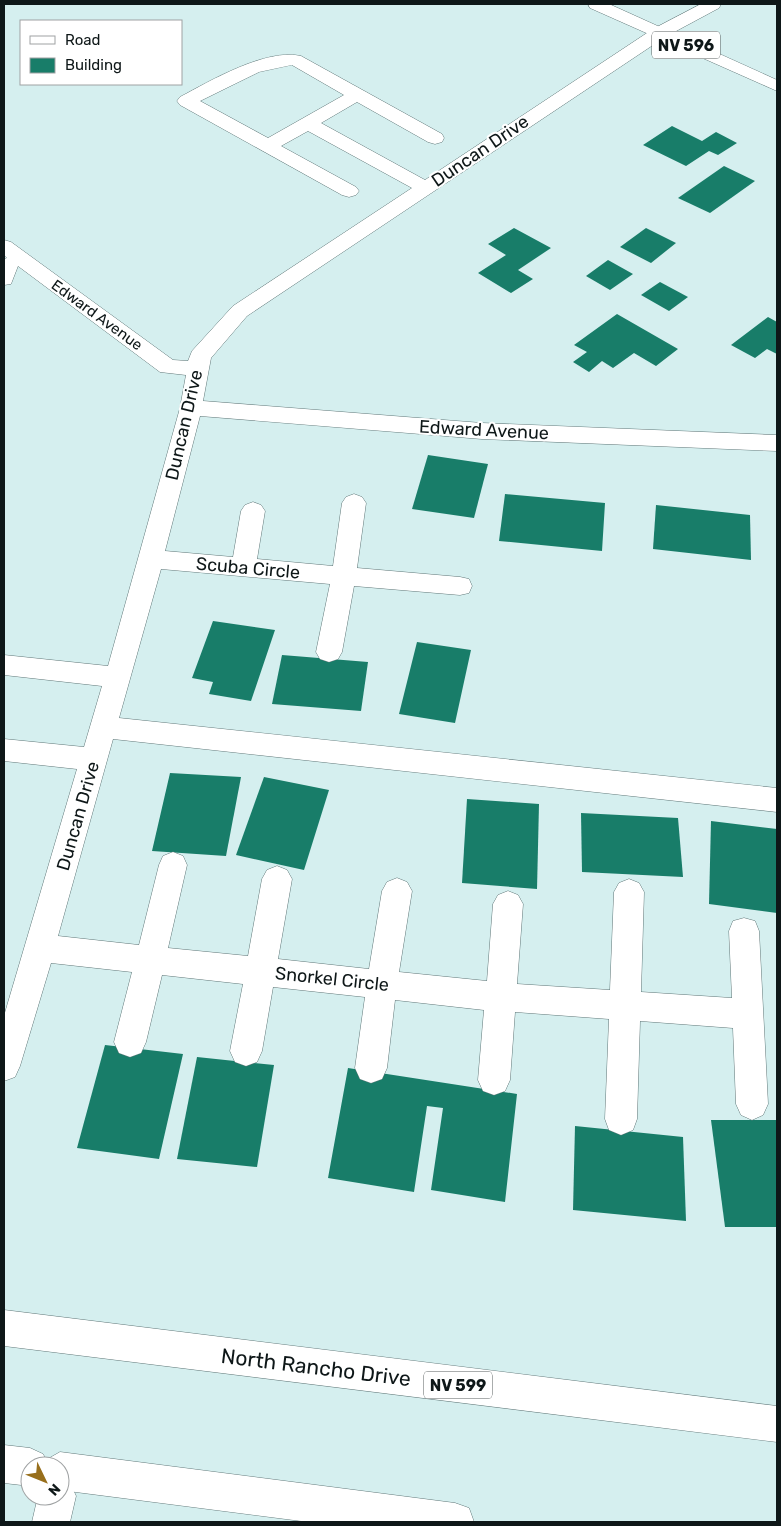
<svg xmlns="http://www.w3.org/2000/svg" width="781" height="1526" font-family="Rubik,sans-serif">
  <rect width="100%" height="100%" fill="#d5efef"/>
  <!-- building -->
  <g fill="#187d69">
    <path d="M672,126l30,15 14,-9 21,11 -19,12 -9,-4 -23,15 -43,-21z"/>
    <path d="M724,166l31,15 -45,32 -32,-15z"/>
    <path d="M514,228l37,20 -33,22 15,9 -22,14 -33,-20 28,-18 -18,-11z"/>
    <path d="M646,228l30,15 -25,20 -31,-16z"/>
    <path d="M608,260l25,14 -23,16 -24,-14z"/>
    <path d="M660,282l28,15 -19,14 -28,-16z"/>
    <path d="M617,314l61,35 -22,17 -22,-13 -21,15 -11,-7 -13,11 -16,-10 14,-10 -13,-7z"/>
    <path d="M768,317l9,5v32l-10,-5 -12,9 -24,-13z"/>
    <path d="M428,455l60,9 -14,54 -62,-9z"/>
    <path d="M505,494l100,9 -3,48 -103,-10z"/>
    <path d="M656,505l94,10 1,45 -98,-11z"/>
    <path d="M213,621l62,9 -24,71 -42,-7 4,-12 -21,-4z"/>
    <path d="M417,642l54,8 -16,73 -56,-9z"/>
    <path d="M282,655l86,7 -7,49 -89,-7z"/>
    <path d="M170,773l71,4 -15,79 -74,-5z"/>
    <path d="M264,777l65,13 -25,80 -68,-15z"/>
    <path d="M467,799l72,5 -2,85 -75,-6z"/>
    <path d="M581,813l97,5 5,59 -101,-5z"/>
    <path d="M711,821l66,8v84l-68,-9z"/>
    <path d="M105,1045l78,9 -24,105 -82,-11z"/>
    <path d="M197,1057l77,8 -17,102 -80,-8z"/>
    <path d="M348,1068l169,26 -12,108 -74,-12 12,-82 -16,-2 -13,86 -86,-14z"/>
    <path d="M711,1120h66v107h-52z"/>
    <path d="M575,1126l108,11 3,84 -113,-11z"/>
  </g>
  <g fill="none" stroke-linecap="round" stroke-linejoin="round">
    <!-- minor casing -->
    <g stroke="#617879" stroke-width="1">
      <g id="minor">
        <path d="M701,4h20l-2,4 -54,29 -418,279 -36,42 -8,43 279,22 295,12v16l-295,-12 -282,-23 -35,135 68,6 8,-46 4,-6 8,-3 8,3 4,6 -8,48 76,7 9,-63 4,-6 8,-3 8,3 4,6 -9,65 103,9 9,2 3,7 -3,7 -9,2 -106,-9 -12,66 -4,7 -9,3 -9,-3 -4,-7 14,-68 -169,-15 -42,149 658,70v24l-664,-73 -55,197 81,9 20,-80 4,-9 10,-4 10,4 4,9 -19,83 80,8 14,-77 5,-9 10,-4 10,4 5,9 -14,80 91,10 13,-78 5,-9 10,-4 10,4 5,9 -13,81 88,9 6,-77 5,-9 10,-4 10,4 5,9 -6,80 93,6 4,-98 5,-9 10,-4 10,4 5,9 -3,100 91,6 -3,-67 4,-10 11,-3 11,3 4,10 9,173 -5,11 -11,5 -11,-5 -5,-11 -3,-76 -93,-7 -3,98 -4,11 -12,5 -12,-5 -4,-11 4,-100 -94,-7 -5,68 -5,11 -11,4 -11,-4 -5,-11 6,-70 -89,-10 -8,68 -5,11 -11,4 -11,-4 -5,-11 10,-71 -92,-10 -11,64 -5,11 -11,4 -11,-4 -5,-11 13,-67 -81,-9 -16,67 -5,11 -11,4 -11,-4 -5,-11 18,-70 -81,-9 -31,103 -5,11 -11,4v-65l73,-247 -73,-8v-22l80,8 18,-61 -98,-11v-20l104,11 72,-258 6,-33 -26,-3 -142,-106 -7,18 -7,1v-26l3,-1 -3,-3v-15l7,2 162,118 15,1 4,-10 41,-45 179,-118 -104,-57 -27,15 75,41 3,4 -3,4 -7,2 -7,-2 -162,-90 -3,-4 3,-4c30,-16 86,-49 121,-41l141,78 2,4 -2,4 -7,2 -7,-2 -71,-40 -36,21 104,57 228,-151zM292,65l52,30 -76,43 -68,-37 59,-29z"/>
        <path d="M60,1478l10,5 6,13 -6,26h-38l6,-26h22z"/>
      </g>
    </g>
    <!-- major casing -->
    <g stroke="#617879" stroke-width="1">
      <g id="major">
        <path d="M588,4h21l168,76v11l-187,-83z"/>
        <path d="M4,1310l773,96v36l-773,-96z"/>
        <path d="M4,1445l26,3 13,6 3,6 14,-8 395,51 14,5 5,14h-165l-249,-32v-24h-30v20l-26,-3z"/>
      </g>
    </g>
    <!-- minor -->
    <use href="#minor" fill="#fff" fill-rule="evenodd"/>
    <!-- major -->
    <use href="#major" fill="#fff" fill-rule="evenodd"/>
  </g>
  <g text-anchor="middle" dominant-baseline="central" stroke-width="4" stroke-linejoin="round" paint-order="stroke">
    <!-- far-street labels -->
    <g font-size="15" fill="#0e1718" stroke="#fff">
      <text transform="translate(97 315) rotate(36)">Edward Avenue</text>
    </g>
    <!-- shield labels -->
    <g fill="#fff" stroke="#565d5d" stroke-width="1">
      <rect x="652" y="31.5" width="68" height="27" rx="4"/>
      <rect x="424" y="1371.5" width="68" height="27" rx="4"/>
    </g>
    <g font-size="16" font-weight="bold" fill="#0e1718">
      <text x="686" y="45">NV 596</text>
      <text x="458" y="1385">NV 599</text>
    </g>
    <!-- street labels -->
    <g font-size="18" fill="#0e1718" stroke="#fff">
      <text transform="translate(480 151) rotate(-34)">Duncan Drive</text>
      <text transform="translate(184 425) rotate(-77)">Duncan Drive</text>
      <text transform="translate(484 430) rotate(3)">Edward Avenue</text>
      <text transform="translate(248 568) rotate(5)">Scuba Circle</text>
      <text transform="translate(78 816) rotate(-74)">Duncan Drive</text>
      <text transform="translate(332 979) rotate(6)">Snorkel Circle</text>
    </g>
    <!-- near-street labels -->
    <g font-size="21" fill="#0e1718" stroke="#fff">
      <text transform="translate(316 1367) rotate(7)">North Rancho Drive</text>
    </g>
  </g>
  <!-- border -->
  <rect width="781" height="1526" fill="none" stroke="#0e1718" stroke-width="10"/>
  <!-- legend -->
  <rect x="20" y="20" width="162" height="65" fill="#ffffff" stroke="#9fa2a3"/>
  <rect x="30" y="36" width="25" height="8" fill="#ffffff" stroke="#9fa2a3"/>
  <text x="65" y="45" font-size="15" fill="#0e1718">Road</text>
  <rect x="30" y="58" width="25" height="15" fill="#187d69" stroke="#9fa2a3"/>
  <text x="65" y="70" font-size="15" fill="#0e1718">Building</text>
  <!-- north arrow -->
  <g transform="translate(45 1481) rotate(133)"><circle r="24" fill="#ffffff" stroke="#9fa2a3"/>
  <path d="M0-4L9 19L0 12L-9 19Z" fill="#986f1c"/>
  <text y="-8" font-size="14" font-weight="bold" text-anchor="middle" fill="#0e1718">N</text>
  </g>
</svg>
